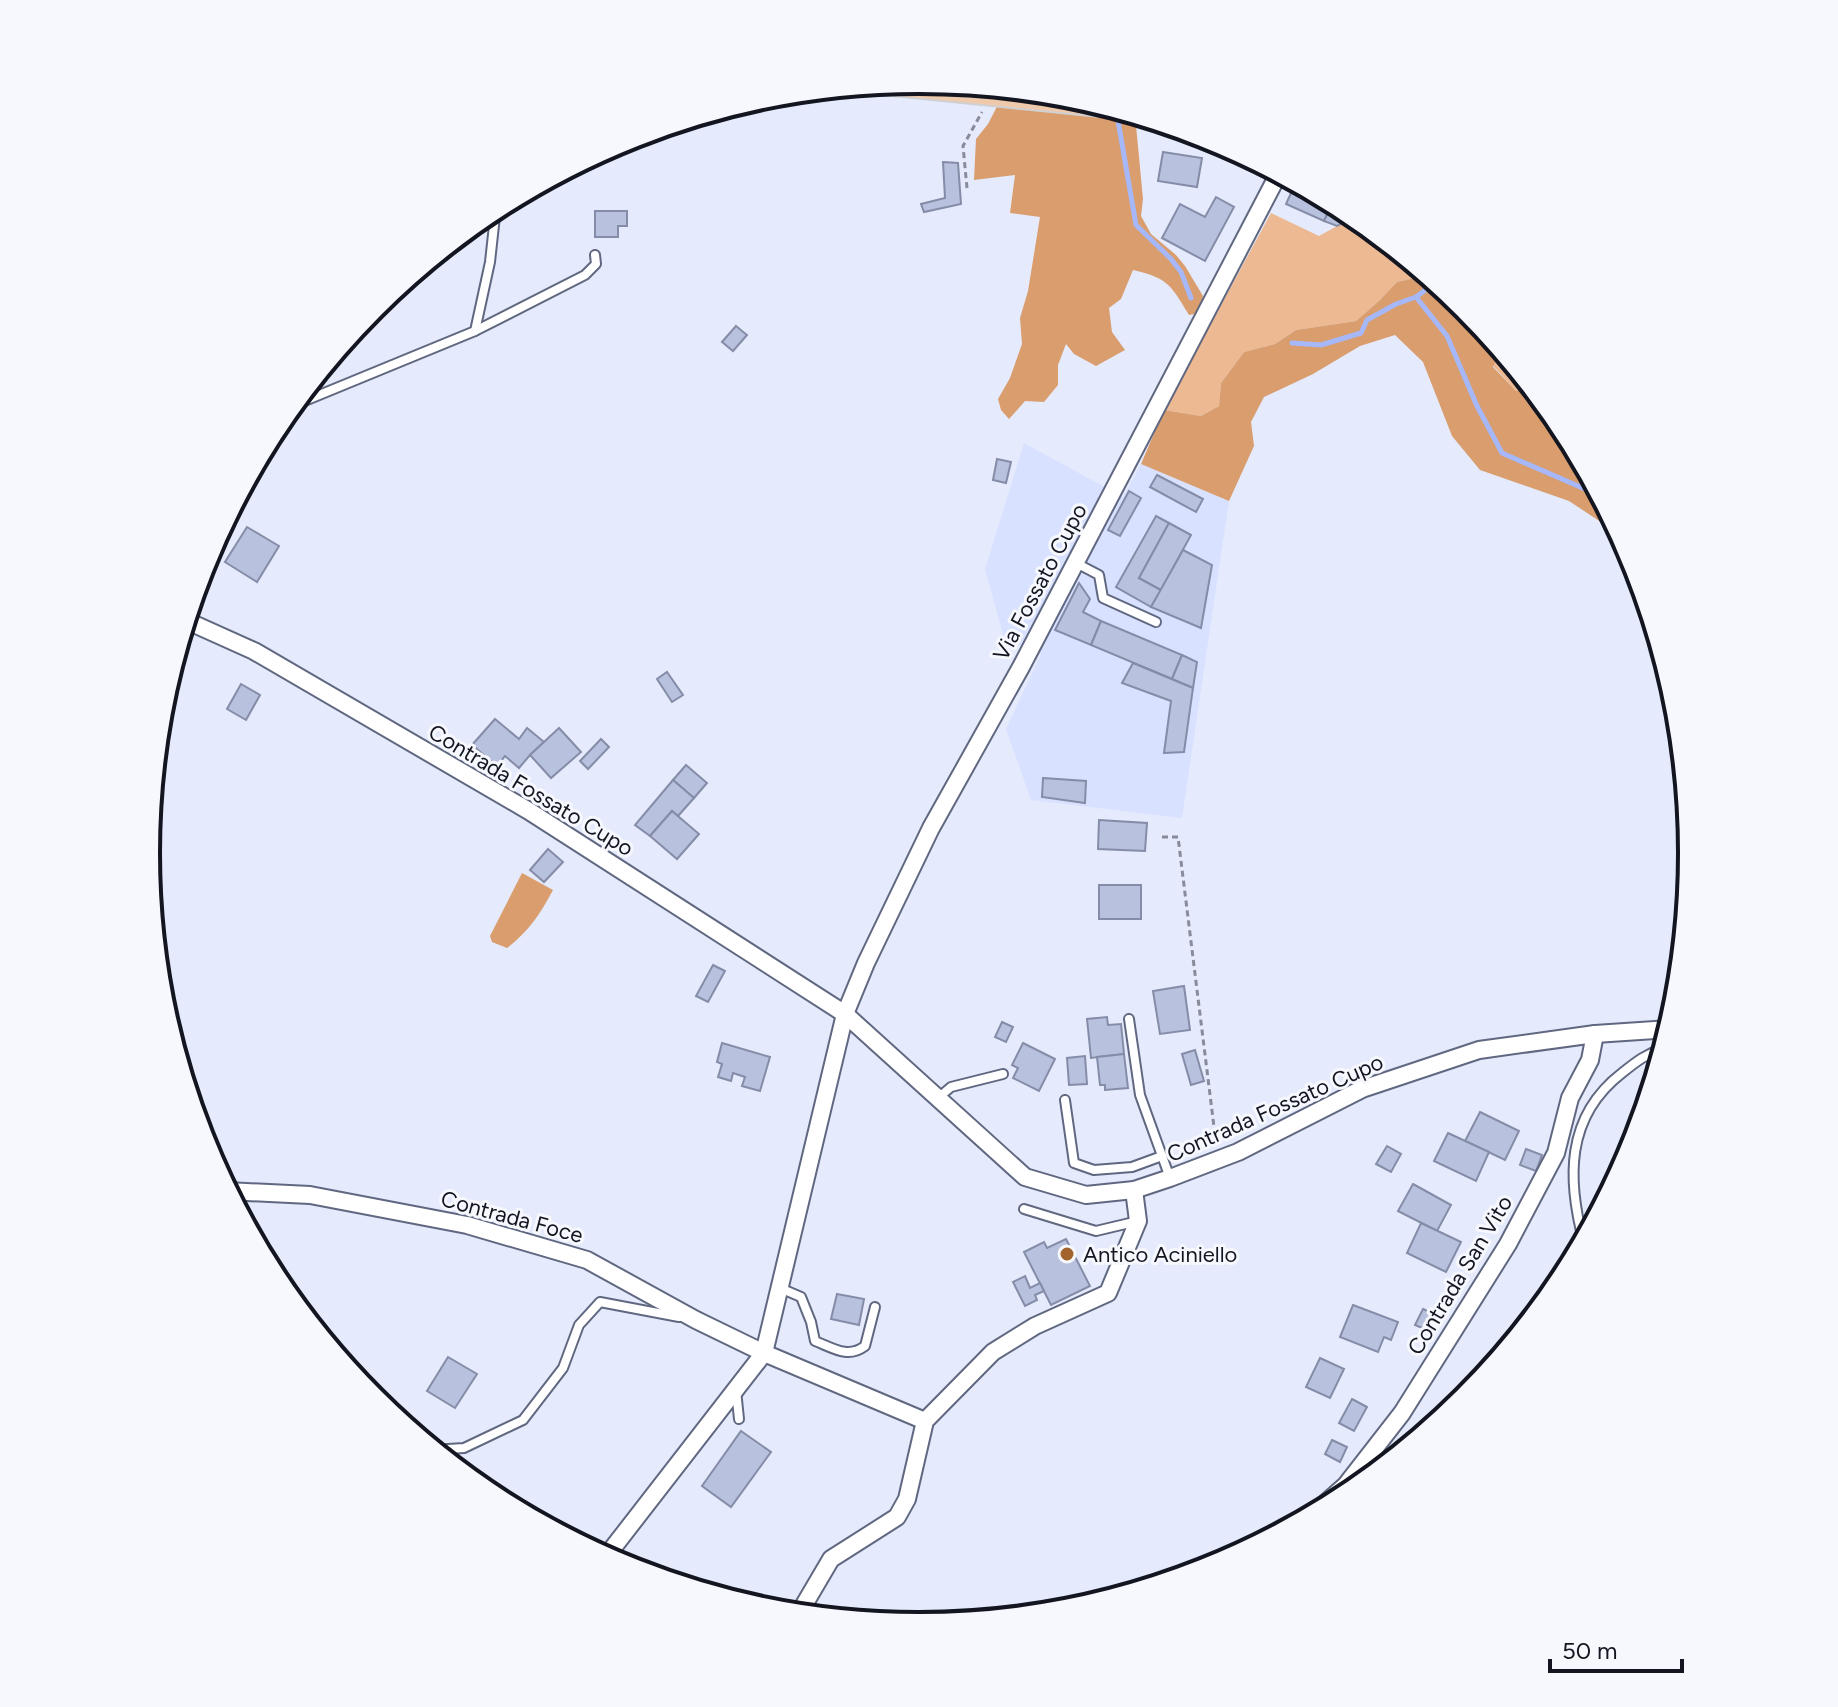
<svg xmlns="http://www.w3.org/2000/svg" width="1838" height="1707" font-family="Figtree,sans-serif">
  <rect width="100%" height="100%" fill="#e5eafc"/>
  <!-- built -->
  <path fill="#d8e1ff" d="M1024,443l99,54 18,-33 88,37 -47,317 -151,-18 -25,-71 35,-75 -37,-16 -19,-69z"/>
  <!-- green -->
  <g fill="#ecb992">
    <path d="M1271,213l48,23 36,-20 70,57 -1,3 -27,6 -17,18 -24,21 -60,9 -21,14 -31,8 -23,31 -2,23 -18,10 -37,-6z"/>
    <path d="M1501,349l30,37 -15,5 -23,-25z"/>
  </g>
  <!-- forest -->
  <g fill="#d99d6e">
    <path d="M1006,89l64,6 65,20 8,84 -2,17 10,18 25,21 9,11 18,30 -4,17 -10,2c-18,-30 -21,-37 -56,-45l-12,29 -12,9 3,24 13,18 -29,16 -22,-12 -8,-10 -8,21v20l-14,17 -19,-1 -16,18 -8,-9 -3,-11 12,-21 12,-34 -2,-26 8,-27 12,-74 -30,-4 5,-38 -41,5 2,-41 12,-15z"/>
    <path d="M1425,273l41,34 35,42 -8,18 23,24 15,-5 31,38 60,112 -53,-35 -89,-31 -28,-34 -29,-74 -28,-27 -35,11 -47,28 -49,23 -13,25 3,24 -25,55 -88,-37 23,-54 37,6 18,-10 2,-23 23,-31 31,-8 21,-14 60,-9 24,-21 17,-18 27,-6z"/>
    <path d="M522,873l31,17c-12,23 -25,42 -46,58l-15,-6 -2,-6z"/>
  </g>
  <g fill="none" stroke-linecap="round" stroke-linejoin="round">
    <!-- stream -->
    <g stroke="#a6b8f9" stroke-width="5">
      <path d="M1116,109l20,116 35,34 10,13 10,26"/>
      <path d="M1416,297l31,39 30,70 25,47 99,43"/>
      <path d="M1292,343l29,2 40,-12 6,-13 29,-16 20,-7 20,-15"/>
    </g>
  </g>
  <!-- building -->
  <g fill="#b8c1de" stroke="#848ca7" stroke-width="2">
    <path d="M1163,152l39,6 -5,29 -39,-6z"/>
    <path d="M943,162l15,1 3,41 -37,8 -3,-8 24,-6z"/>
    <path d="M1296,182l37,20 -9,19 -38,-17z"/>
    <path d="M1216,197l18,10 -29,54 -43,-23 18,-34 25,13z"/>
    <path d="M1333,202l16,9 6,5 -18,10 -13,-5z"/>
    <path d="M595,211h32v15h-9v11h-23z"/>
    <path d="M736,326l11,9 -14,16 -11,-9z"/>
    <path d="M997,459l14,3 -5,21 -13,-3z"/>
    <path d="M1157,475l46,24 -7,13 -46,-25z"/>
    <path d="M1129,491l12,7 -21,38 -12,-6z"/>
    <path d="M1156,516l13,7 -30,55 22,12 -10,17 -35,-20z"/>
    <path d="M1169,523l22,12 -30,55 -22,-12z"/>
    <path d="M247,527l32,19 -22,36 -32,-20z"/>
    <path d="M1183,550l29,15 -11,63 -50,-21z"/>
    <path d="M1079,583l11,16 -7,13 18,9 -10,24 -36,-15z"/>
    <path d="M1101,621l81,34 -10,24 -81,-34z"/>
    <path d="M1182,655l15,7 -4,26 -21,-9z"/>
    <path d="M1133,663l60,25 -9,64 -20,1 7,-52 -49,-18z"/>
    <path d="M667,672l16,23 -11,7 -15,-23z"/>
    <path d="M241,684l19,11 -14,25 -19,-11z"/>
    <path d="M495,719l24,20 8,-11 17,14 -14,13 -11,13 -14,-12 -8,10 -25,-21z"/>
    <path d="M559,728l22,24 -30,26 -21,-23z"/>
    <path d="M601,739l8,8 -21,22 -8,-8z"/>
    <path d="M686,765l21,18 -13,15 -21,-18z"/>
    <path d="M1043,778l43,3 -1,22 -43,-6z"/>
    <path d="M673,780l21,18 -16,18 -6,-5 -22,25 -15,-11z"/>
    <path d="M672,811l27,23 -22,25 -27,-23z"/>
    <path d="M1099,820l48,3 -2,28 -47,-2z"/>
    <path d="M548,849l15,13 -19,20 -14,-12z"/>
    <rect x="1099" y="885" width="42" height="34"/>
    <path d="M713,965l12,6 -17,31 -12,-6z"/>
    <path d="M1184,986l6,44 -30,4 -7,-43z"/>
    <path d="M1107,1017l1,8 13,-1 3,30 -33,4 -4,-39z"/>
    <path d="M1002,1022l11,5 -7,15 -11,-5z"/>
    <path d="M722,1043l48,14 -10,34 -18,-5 3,-9 -12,-4 -2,8 -13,-4 4,-13 -5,-2z"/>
    <path d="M1023,1043l32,16 -16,32 -26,-13 5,-10 -6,-3z"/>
    <path d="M1195,1050l9,31 -13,4 -9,-31z"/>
    <path d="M1124,1054l4,34 -23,2v-5h-5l-3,-28z"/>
    <path d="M1085,1056l2,28 -18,1 -2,-27z"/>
    <path d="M1480,1112l39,19 -14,29 -40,-19z"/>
    <path d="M1448,1133l41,19 -13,29 -42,-20z"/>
    <path d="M1387,1146l14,8 -10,18 -15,-8z"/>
    <path d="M1526,1149l16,6 -6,16 -16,-6z"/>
    <path d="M1413,1184l38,21 -14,26 -39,-20z"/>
    <path d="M1421,1223l40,19 -15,30 -39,-19z"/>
    <path d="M1066,1239l24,47 -39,19 -27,-53 20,-10 3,6z"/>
    <path d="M1025,1276l5,12 10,-5 4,8 -9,4 2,5 -12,6 -12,-24z"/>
    <path d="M837,1294l27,5 -5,26 -28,-6z"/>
    <path d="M1353,1305l45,17 -7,18 -7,-3 -6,15 -38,-15z"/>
    <path d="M1423,1309l13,6 -7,16 -14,-6z"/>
    <path d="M448,1357l29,17 -22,34 -28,-17z"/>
    <path d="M1320,1358l24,11 -14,29 -24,-11z"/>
    <path d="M1352,1399l15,8 -13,24 -15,-8z"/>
    <path d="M741,1431l30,21 -40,55 -29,-21z"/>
    <path d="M1332,1440l15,7 -7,15 -15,-8z"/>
  </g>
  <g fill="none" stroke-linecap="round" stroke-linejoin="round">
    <!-- lane casing -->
    <g stroke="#606881" stroke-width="12">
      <g id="lane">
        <path d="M475,331l110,-56 11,-11 -1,-9"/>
        <path d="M290,407l185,-76 15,-69 6,-55"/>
        <path d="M1076,563l23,12 4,23 53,24"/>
        <path d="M1129,1019l11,76 30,83"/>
        <path d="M938,1098l13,-11 52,-13"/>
        <path d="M1065,1100l9,63 20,7 38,-3 30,-11"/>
        <path d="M1024,1209l72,22 42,-10"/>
        <path d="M1584,1243c-17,-63 -19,-126 38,-170 15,-12 24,-19 42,-25"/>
        <path d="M780,1288l21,9 10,25 4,19c18,7 33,18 50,5l10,-39"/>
        <path d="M736,1390l3,29"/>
        <path d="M432,1450l32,-2 59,-28 40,-52 16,-43 21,-23 79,15"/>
      </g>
    </g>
    <!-- street casing -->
    <g stroke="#606881" stroke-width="20">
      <g id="street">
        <path d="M185,620l69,31 275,160 316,203 180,163 61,18 48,-5 36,-12 68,-26 124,-63 117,-39 116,-16 75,-5"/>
        <path d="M227,1191l83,4 157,30 120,35 109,60 68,33 161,68"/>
        <path d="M1317,1513l3,-5 26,-23 56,-72 106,-169 48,-91 14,-55 20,-38 5,-26"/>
        <path d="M605,1558l159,-205 81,-339 21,-51 65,-135 90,-161 258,-494"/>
        <path d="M800,1615l1,-5 30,-51 66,-42 10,-18 18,-78 68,-69 42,-26 73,-33 30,-72 -4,-31"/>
      </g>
    </g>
    <!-- path -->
    <g stroke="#878b9a" stroke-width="3" stroke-dasharray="6 4" stroke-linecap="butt">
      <path d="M967,188l-4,-42 19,-34"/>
      <path d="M1162,837h16l38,306"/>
    </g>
    <!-- lane -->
    <use href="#lane" stroke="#fff" stroke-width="8"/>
    <!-- street -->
    <use href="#street" stroke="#fff" stroke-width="16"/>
    <!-- primary-bridge casing -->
    <g stroke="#d0d0d2" stroke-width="28" stroke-linecap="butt">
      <path id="primary-bridge" d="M894,83l207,21"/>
    </g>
    <!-- primary-bridge -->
    <use href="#primary-bridge" stroke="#efc9ac" stroke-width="24"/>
  </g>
  <!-- markers -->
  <circle fill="#a3632c" stroke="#f6f8fe" stroke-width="3" cx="1067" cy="1254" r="8"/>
  <g text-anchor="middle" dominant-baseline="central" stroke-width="6" stroke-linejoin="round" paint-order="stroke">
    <!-- street labels -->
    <g font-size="22" fill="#131620" stroke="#f6f8fe">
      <text transform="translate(1040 582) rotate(-62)">Via Fossato Cupo</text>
      <text transform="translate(531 790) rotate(31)">Contrada Fossato Cupo</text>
      <text transform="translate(1275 1108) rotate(-24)">Contrada Fossato Cupo</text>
      <text transform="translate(512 1217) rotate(15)">Contrada Foce</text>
      <text transform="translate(1460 1275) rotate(-59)">Contrada San Vito</text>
    </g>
    <!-- poi labels -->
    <g font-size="22" fill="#131620" stroke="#f6f8fe" text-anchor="start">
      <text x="1083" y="1254">Antico Aciniello</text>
    </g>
  </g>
  <!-- crop -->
  <path d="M0 0H1838V1707H0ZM160 853a759 759 0 1 1 1518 0a759 759 0 1 1-1518 0Z" fill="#f6f8fe" fill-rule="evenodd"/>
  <path fill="none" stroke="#131620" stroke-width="4" d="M160 853a759 759 0 1 1 1518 0a759 759 0 1 1-1518 0Z"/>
  <!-- scale -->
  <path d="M1550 1659v12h132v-12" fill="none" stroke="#131620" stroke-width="4"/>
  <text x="1562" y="1659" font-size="24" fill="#131620" stroke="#f6f8fe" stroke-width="6" paint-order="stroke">50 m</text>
</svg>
